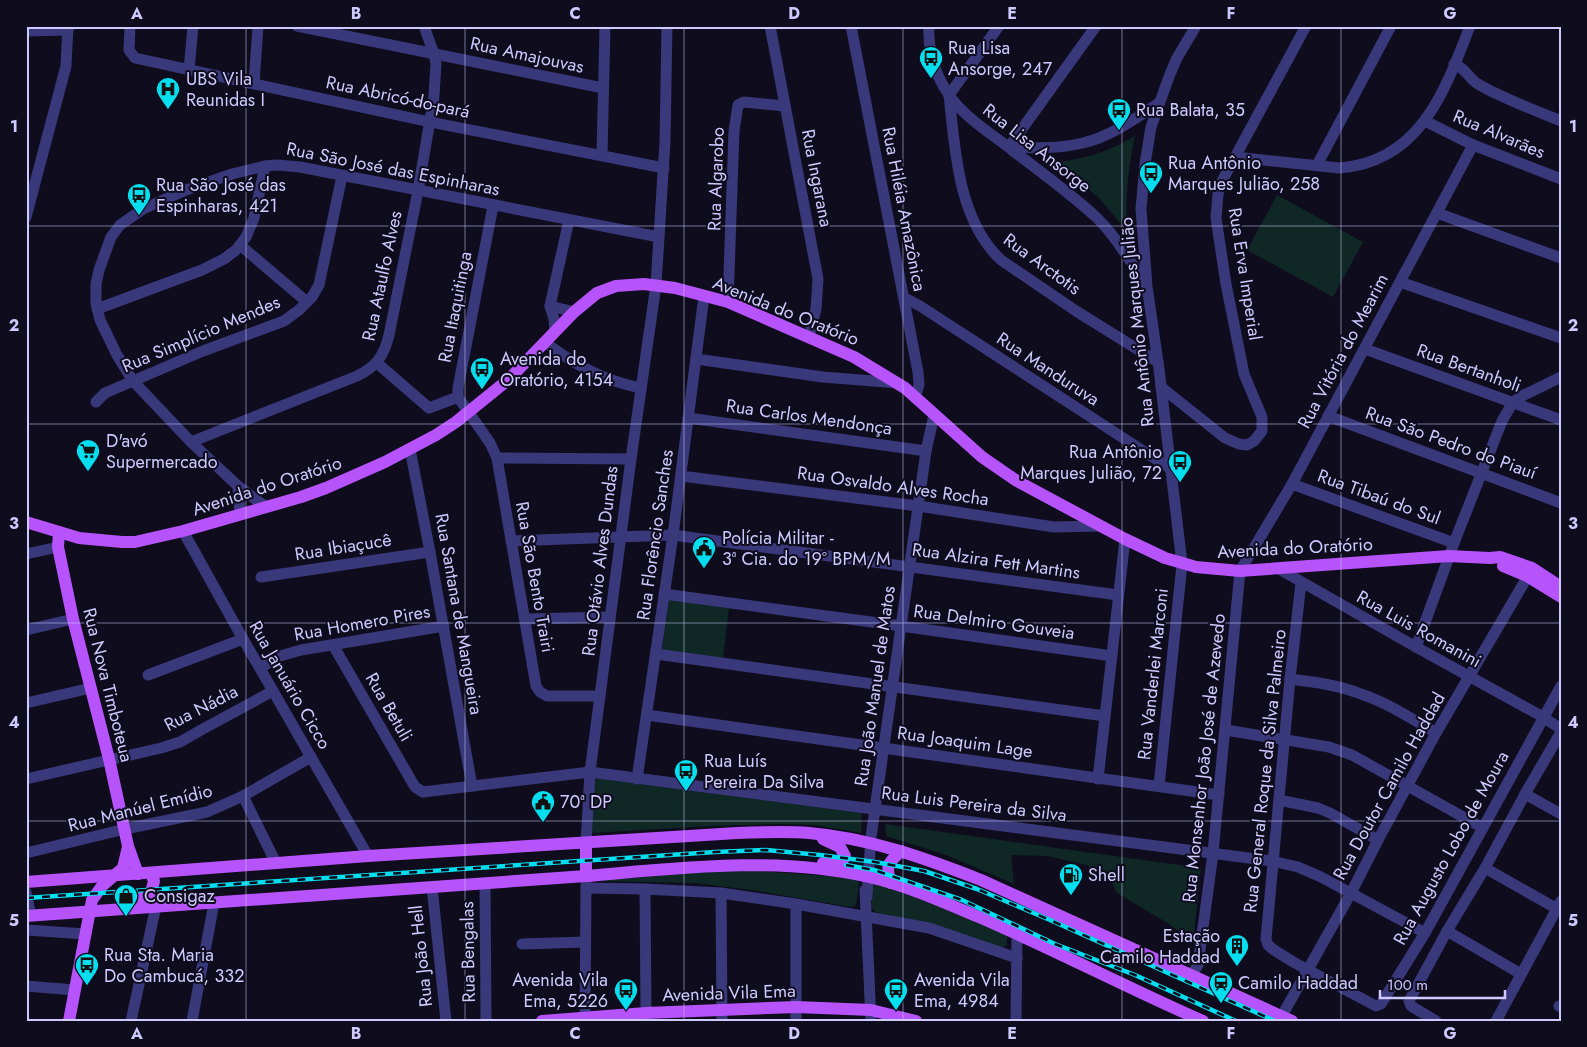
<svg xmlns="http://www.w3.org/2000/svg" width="1587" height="1047" font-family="Jost,sans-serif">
  <rect width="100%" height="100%" fill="#0f0c1d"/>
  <!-- green -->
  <g fill="#0f2725">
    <path d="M1135,136c-7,31 -10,63 -8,95l-29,-34 -45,-34c33,-5 53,-10 82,-27z"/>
    <path d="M1277,195l86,47 -30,55 -86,-47z"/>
    <path d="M669,600l60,8 -6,50 -61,-8z"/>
    <path d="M596,778l266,35 -1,20 -46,-8 -30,-1 -75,2 -118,7 -1,-53z"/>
    <path d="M885,824l316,44 -8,75 -24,-19 -52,-31 -7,-14 -24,-14 -38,-9 -37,-1 3,29 -68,-29 -60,-19z"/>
    <path d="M733,869l121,9 5,3 -2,20 -2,5 -5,1 -92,-16 -63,-8 -101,-2z"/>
    <path d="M874,882l133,50v13l-4,3 -128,-36 -4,-6z"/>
  </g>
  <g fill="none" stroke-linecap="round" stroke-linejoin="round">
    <!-- minor -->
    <g stroke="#38387b" stroke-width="11">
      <path d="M130,26l-1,24 6,8 295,64 234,46"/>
      <path d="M297,26l306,62"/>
      <path d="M770,26l48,253 -2,30 -7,28"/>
      <path d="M851,26l67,346 1,13 -4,13"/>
      <path d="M929,26c-2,33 13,68 38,89 14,13 30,23 45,35 29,22 58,43 84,67 20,19 34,45 50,67"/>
      <path d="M999,26l-50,69c6,55 9,125 52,165l75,51 82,51"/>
      <path d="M26,31l42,-1"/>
      <path d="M1454,64c13,5 14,14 24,20 23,14 57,26 83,37"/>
      <path d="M189,70l4,-44"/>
      <path d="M254,84l4,-58"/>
      <path d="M1425,121l48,24 88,34"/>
      <path d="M1009,147c25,1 49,2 74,-4 27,-6 53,-25 76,-40"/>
      <path d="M1009,147l87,-121"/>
      <path d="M602,155l3,-129"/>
      <path d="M1235,157l71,-131"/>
      <path d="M1317,165l74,-139"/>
      <path d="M493,206l-35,182v9l32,46 7,15 39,228 4,6 7,4h53"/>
      <path d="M1437,213l124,45"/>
      <path d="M26,217l40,-151 2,-40"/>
      <path d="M240,245l67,57"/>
      <path d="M1400,282l161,56"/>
      <path d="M905,298l15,8 251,163"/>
      <path d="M728,302l6,-171 4,-26 6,-3 41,4"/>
      <path d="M550,306l24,6"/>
      <path d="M97,309l105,-39 22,-11 12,-9 10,-13 8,-19 11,-52"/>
      <path d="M555,331l-1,-12 -4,-13 19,-86"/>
      <path d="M545,342c29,23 60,39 96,46"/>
      <path d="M1365,349l196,71"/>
      <path d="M696,359l127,18 75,6"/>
      <path d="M377,363l52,45 29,-11"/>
      <path d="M1161,387l64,51 14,6 8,1 7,-4 8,-10v-14l-18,-43 -18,-90 -10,-66 2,-24 3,-11 14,-26 104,11c81,-6 106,-77 131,-142"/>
      <path d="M96,402l9,-9 98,-42 81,-30 15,-11 13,-13 7,-12 23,-109"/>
      <path d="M1328,416l233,87"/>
      <path d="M688,418l238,33"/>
      <path d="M191,442l166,-66c19,-9 27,-20 32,-41l29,-144 16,-95 2,-33 -2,-9 -10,-28"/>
      <path d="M410,449l20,103 42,234"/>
      <path d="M497,458l134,1"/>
      <path d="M681,476l237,30 136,21 46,-1"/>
      <path d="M1292,484l162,59"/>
      <path d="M238,486l2,28"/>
      <path d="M266,507l-28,-21 -47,-44 -58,-61 -16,-26 -17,-35 -4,-17v-19l3,-14 12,-33 9,-12 23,-16 43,-19 46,-16 33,-8 12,-1 23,2 359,70"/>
      <path d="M183,531l60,108 125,217"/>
      <path d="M511,541l162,-6 445,60"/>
      <path d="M26,554l32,-7"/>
      <path d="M1279,569l137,78 127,70 18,12"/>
      <path d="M261,577l169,-25"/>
      <path d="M1301,583l-11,96 -24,260 2,6 6,5 21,13 81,43 5,-2 44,-71 136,-247"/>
      <path d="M664,594l237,32 211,30"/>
      <path d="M525,619l85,-2"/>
      <path d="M26,630l47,-11"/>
      <path d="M333,645l82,142 8,5 167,-20 682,89 26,6 23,10 104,56"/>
      <path d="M1416,647l38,-104 48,-122 11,-19 11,-7 37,-18"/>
      <path d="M656,654l449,62"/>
      <path d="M260,668l20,-12 21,-6 143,-24"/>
      <path d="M148,675l95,-36"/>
      <path d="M1290,679c24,3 48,6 71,15 27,9 51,25 75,39"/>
      <path d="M26,703l65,-15"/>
      <path d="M647,715l572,80"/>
      <path d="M1226,730l103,17 23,8 131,73"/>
      <path d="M26,779l135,-31 19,-6 21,-12 72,-39"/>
      <path d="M637,779l36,-244 31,-239"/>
      <path d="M1098,779l27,-240"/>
      <path d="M1159,786l23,-222 -23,-195 -12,-83 -6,-77 4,-45 6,-37 19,-53 7,-16 19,-32"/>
      <path d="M1525,794l36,20"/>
      <path d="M243,796l33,67"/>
      <path d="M1279,800l39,8 12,5 48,27"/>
      <path d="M586,843l4,-71 41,-313 25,-174 9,-144 2,-115"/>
      <path d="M26,853l99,-24 82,-17 36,-16 68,-39"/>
      <path d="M1485,868l76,43"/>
      <path d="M485,883l1,138"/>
      <path d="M432,887l14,134"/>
      <path d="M586,888l59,1 76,4 75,11 133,24 88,30"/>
      <path d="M645,889l1,124"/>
      <path d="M865,890l6,131"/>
      <path d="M26,892l5,24"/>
      <path d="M721,893l1,128"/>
      <path d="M867,897l4,-60 55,-386 8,-36"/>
      <path d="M796,904v117"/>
      <path d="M26,930l60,4"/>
      <path d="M1447,931l74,43"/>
      <path d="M522,944l63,-2"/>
      <path d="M1189,974l6,-4 3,-5 15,-112 27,-282 52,-87 181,-339"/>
      <path d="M26,986l49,4"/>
      <path d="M1559,1006l2,1"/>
      <path d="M131,1021l25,-115"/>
      <path d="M192,1021l22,-118"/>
      <path d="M585,1021l1,-138"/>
      <path d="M1016,1021l1,-87"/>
      <path d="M1279,1021l72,-128 27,-53 58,-107 96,-164"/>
      <path d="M1436,1021l-25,-15 -2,-5 38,-70 38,-63 40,-74 36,-62"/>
      <path d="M1496,1021l65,-120"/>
    </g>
    <!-- major -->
    <g stroke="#b753fb" stroke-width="12">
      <path d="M26,522l53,16 43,4h13l48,-11 118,-34 25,-9 59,-26 51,-27 20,-13 52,-42 66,-68 23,-19 19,-7 28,-2 31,4 53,14 126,55 51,31 77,69 35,24 108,58 40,19 31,9 44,4 209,-15 41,2 10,-1 32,11 29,19"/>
      <path d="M59,533l-1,14 15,72 36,140 19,87 10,28"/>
      <path d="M1503,566l24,10 34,21"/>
      <path d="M586,843v33"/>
      <path d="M823,863c9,1 18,4 22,-7l-5,-9 -17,-8"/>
      <path d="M26,882l342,-26 369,-23c24,-1 48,-2 72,0 60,5 116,25 172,47l311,141"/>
      <path d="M891,883c-6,-17 -3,-20 10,-32"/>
      <path d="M124,906l27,-13 3,-12 -3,-8"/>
      <path d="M26,916l560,-40c94,-8 190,-20 283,1 39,9 74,25 110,40 76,33 149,71 224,104"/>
      <path d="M69,1021l23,-121 10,-14 21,-18 5,-21"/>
      <path d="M542,1021l104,-8 150,-6 75,3 45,11"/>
    </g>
    <!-- rail casing -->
    <g stroke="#05deee" stroke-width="4.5">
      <g id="rail">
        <path d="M846,865l28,5 88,30 93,44 80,31 101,46"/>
        <path d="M26,898l689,-46 51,-2 54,5 55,7 49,9 53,18 73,31 225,101"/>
      </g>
    </g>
    <!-- rail -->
    <use href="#rail" stroke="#0f0c1d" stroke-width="2.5" stroke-dasharray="8" stroke-linecap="butt"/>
  </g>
  <!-- grid -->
  <path fill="none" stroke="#cec9fe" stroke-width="1" stroke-opacity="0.55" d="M246,26v995M465,26v995M684,26v995M903,26v995M1122,26v995M1341,26v995M26,226h1535M26,424h1535M26,623h1535M26,821h1535"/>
  <!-- icons -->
  <defs>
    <g id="bus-pin" transform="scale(1.25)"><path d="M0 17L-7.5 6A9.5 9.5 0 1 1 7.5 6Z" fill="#05deee" stroke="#0f0c1d"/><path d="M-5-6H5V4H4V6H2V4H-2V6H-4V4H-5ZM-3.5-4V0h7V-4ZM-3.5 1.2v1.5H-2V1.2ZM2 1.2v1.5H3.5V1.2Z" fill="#111"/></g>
    <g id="hospital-pin" transform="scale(1.25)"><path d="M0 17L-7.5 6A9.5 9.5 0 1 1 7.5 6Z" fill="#05deee" stroke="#0f0c1d"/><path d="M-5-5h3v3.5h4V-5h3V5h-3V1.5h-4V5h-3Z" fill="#111"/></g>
    <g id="supermarket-pin" transform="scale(1.25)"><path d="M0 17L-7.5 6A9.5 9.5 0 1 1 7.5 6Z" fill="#05deee" stroke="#0f0c1d"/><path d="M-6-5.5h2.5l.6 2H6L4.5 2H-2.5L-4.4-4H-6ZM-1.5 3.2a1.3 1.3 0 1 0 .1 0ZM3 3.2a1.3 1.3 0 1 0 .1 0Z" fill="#111"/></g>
    <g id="civic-pin" transform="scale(1.25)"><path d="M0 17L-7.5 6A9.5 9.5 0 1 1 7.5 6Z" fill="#05deee" stroke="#0f0c1d"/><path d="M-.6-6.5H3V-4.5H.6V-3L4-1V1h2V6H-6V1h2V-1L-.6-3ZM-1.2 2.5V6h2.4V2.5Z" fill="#111"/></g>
    <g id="fuel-pin" transform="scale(1.25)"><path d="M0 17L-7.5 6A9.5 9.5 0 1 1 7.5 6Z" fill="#05deee" stroke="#0f0c1d"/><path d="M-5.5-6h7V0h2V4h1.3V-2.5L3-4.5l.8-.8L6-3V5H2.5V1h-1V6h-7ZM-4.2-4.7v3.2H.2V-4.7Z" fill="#111"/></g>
    <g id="shop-pin" transform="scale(1.25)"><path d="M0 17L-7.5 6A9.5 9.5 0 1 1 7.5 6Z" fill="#05deee" stroke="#0f0c1d"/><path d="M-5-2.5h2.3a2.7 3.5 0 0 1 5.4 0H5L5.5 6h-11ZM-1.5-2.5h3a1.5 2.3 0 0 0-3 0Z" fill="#111"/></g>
    <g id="building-pin" transform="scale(1.25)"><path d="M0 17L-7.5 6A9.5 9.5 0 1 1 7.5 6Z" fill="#05deee" stroke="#0f0c1d"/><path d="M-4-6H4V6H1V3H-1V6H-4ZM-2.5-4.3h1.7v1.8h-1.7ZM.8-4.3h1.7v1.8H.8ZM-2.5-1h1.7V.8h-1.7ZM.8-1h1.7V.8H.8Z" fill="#111"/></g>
    <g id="station-pin" transform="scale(1.25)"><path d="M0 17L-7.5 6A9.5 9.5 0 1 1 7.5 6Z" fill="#05deee" stroke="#0f0c1d"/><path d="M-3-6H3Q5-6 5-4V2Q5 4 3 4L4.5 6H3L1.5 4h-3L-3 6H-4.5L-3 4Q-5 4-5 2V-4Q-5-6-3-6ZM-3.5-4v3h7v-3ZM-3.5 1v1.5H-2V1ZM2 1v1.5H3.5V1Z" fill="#111"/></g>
  </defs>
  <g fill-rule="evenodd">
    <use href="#bus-pin" x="931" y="58"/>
    <use href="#hospital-pin" x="168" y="89"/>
    <use href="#bus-pin" x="1119" y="110"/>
    <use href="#bus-pin" x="1151" y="173"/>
    <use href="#bus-pin" x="139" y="195"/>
    <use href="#bus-pin" x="482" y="369"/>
    <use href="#supermarket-pin" x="88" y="451"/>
    <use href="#bus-pin" x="1180" y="462"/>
    <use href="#civic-pin" x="704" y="548"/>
    <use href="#bus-pin" x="686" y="771"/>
    <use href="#civic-pin" x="543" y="802"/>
    <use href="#fuel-pin" x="1071" y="875"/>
    <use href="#shop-pin" x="126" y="896"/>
    <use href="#building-pin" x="1237" y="946"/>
    <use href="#bus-pin" x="87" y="965"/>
    <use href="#station-pin" x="1221" y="983"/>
    <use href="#bus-pin" x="626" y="990"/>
    <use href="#bus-pin" x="896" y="990"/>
  </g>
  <g text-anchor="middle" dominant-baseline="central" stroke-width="4" stroke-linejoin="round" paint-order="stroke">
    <!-- poi labels -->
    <g font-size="18" fill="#cec9fe" stroke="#0f0c1d" text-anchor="start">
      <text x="948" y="48">Rua Lisa<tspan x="948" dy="21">Ansorge, 247</tspan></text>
      <text x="186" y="79">UBS Vila<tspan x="186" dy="21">Reunidas I</tspan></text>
      <text x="1136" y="110">Rua Balata, 35</text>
      <text x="1168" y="163">Rua Antônio<tspan x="1168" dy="21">Marques Julião, 258</tspan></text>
      <text x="156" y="185">Rua São José das<tspan x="156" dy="21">Espinharas, 421</tspan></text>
      <text x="500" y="359">Avenida do<tspan x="500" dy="21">Oratório, 4154</tspan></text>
      <text x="106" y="441">D'avó<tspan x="106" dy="21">Supermercado</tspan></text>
      <text x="1162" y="452" text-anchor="end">Rua Antônio<tspan x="1162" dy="21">Marques Julião, 72</tspan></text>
      <text x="722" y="538">Polícia Militar -<tspan x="722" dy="21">3ª Cia. do 19º BPM/M</tspan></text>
      <text x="704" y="761">Rua Luís<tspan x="704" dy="21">Pereira Da Silva</tspan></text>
      <text x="560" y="802">70ª DP</text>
      <text x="1088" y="875">Shell</text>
      <text x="144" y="896">Consigaz</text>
      <text x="1220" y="936" text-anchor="end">Estação<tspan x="1220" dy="21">Camilo Haddad</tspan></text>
      <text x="104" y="955">Rua Sta. Maria<tspan x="104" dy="21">Do Cambucá, 332</tspan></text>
      <text x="608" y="980" text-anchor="end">Avenida Vila<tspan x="608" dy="21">Ema, 5226</tspan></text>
      <text x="914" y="980">Avenida Vila<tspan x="914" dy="21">Ema, 4984</tspan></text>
      <text x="1238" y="983">Camilo Haddad</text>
    </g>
    <!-- street labels -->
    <g font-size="18" fill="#cec9fe" stroke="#0f0c1d">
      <text transform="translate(527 55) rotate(12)">Rua Amajouvas</text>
      <text transform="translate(398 97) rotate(12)">Rua Abricó-do-pará</text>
      <text transform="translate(1499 134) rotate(23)">Rua Alvarães</text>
      <text transform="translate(1037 148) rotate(38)">Rua Lisa Ansorge</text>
      <text transform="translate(393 169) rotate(11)">Rua São José das Espinharas</text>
      <text transform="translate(817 178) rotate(79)">Rua Ingarana</text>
      <text transform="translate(716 179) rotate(-88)">Rua Algarobo</text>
      <text transform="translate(904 209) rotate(79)">Rua Hiléia Amazônica</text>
      <text transform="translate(1042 264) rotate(36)">Rua Arctotis</text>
      <text transform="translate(1245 274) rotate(81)">Rua Erva Imperial</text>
      <text transform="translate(382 276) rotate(-78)">Rua Ataulfo Alves</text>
      <text transform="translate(455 307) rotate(-79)">Rua Itaquitinga</text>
      <text transform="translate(786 311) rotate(22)">Avenida do Oratório</text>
      <text transform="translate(1137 322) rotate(-96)">Rua Antônio Marques Julião</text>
      <text transform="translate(201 334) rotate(-23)">Rua Simplício Mendes</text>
      <text transform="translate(1343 351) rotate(-62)">Rua Vitória do Mearim</text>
      <text transform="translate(1469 368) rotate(20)">Rua Bertanholi</text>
      <text transform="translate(1048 369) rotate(33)">Rua Manduruva</text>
      <text transform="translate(809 417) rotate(8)">Rua Carlos Mendonça</text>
      <text transform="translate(1451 443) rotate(20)">Rua São Pedro do Piauí</text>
      <text transform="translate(267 486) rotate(-18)">Avenida do Oratório</text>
      <text transform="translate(893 486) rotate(8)">Rua Osvaldo Alves Rocha</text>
      <text transform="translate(1379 497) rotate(20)">Rua Tibaú do Sul</text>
      <text transform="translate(655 535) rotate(-82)">Rua Florêncio Sanches</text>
      <text transform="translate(343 547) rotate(-9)">Rua Ibiaçucê</text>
      <text transform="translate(1295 548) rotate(-3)">Avenida do Oratório</text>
      <text transform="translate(600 561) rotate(-83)">Rua Otávio Alves Dundas</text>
      <text transform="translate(996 561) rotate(8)">Rua Alzira Fett Martins</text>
      <text transform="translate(535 577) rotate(80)">Rua São Bento Trairi</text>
      <text transform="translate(459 614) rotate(80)">Rua Santana de Mangueira</text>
      <text transform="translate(994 622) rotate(8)">Rua Delmiro Gouveia</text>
      <text transform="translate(362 623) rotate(-10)">Rua Homero Pires</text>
      <text transform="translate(1419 629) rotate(29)">Rua Luis Romanini</text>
      <text transform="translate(1153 674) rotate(-84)">Rua Vanderlei Marconi</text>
      <text transform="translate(108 685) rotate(76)">Rua Nova Timboteua</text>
      <text transform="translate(290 685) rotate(60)">Rua Januário Cicco</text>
      <text transform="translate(875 686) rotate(-82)">Rua João Manuel de Matos</text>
      <text transform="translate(389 707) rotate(60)">Rua Betuli</text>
      <text transform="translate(201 708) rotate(-27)">Rua Nádia</text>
      <text transform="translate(965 742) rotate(8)">Rua Joaquim Lage</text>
      <text transform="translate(1204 758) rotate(-84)">Rua Monsenhor João José de Azevedo</text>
      <text transform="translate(1265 771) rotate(-84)">Rua General Roque da Silva Palmeiro</text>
      <text transform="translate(1389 786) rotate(-61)">Rua Doutor Camilo Haddad</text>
      <text transform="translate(974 804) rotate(7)">Rua Luis Pereira da Silva</text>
      <text transform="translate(140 808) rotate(-14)">Rua Manúel Emídio</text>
      <text transform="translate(1451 848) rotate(-61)">Rua Augusto Lobo de Moura</text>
      <text transform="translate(468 952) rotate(-91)">Rua Bengalas</text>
      <text transform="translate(421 956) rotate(-96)">Rua João Hell</text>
      <text transform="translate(729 993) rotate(-2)">Avenida Vila Ema</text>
    </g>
  </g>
  <!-- border -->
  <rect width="1587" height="1047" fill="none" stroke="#0f0c1d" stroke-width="55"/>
  <!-- scale -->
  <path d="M1380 990v8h125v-8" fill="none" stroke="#cec9fe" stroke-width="2.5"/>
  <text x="1387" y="990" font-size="15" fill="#cec9fe" stroke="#0f0c1d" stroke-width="4" paint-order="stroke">100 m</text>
  <rect x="28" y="28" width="1532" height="992" fill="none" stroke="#cec9fe" stroke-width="2"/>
  <g font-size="16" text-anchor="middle" font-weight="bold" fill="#cec9fe">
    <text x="137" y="19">A</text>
    <text x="356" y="19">B</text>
    <text x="575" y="19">C</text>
    <text x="794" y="19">D</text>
    <text x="1012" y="19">E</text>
    <text x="1231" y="19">F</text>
    <text x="1450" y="19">G</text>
    <text x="14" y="132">1</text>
    <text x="1573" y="132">1</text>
    <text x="14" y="331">2</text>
    <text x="1573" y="331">2</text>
    <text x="14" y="529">3</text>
    <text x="1573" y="529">3</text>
    <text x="14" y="728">4</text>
    <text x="1573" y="728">4</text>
    <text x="14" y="926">5</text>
    <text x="1573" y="926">5</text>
    <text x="137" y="1039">A</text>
    <text x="356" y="1039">B</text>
    <text x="575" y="1039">C</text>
    <text x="794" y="1039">D</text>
    <text x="1012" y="1039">E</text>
    <text x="1231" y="1039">F</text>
    <text x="1450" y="1039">G</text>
  </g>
</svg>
